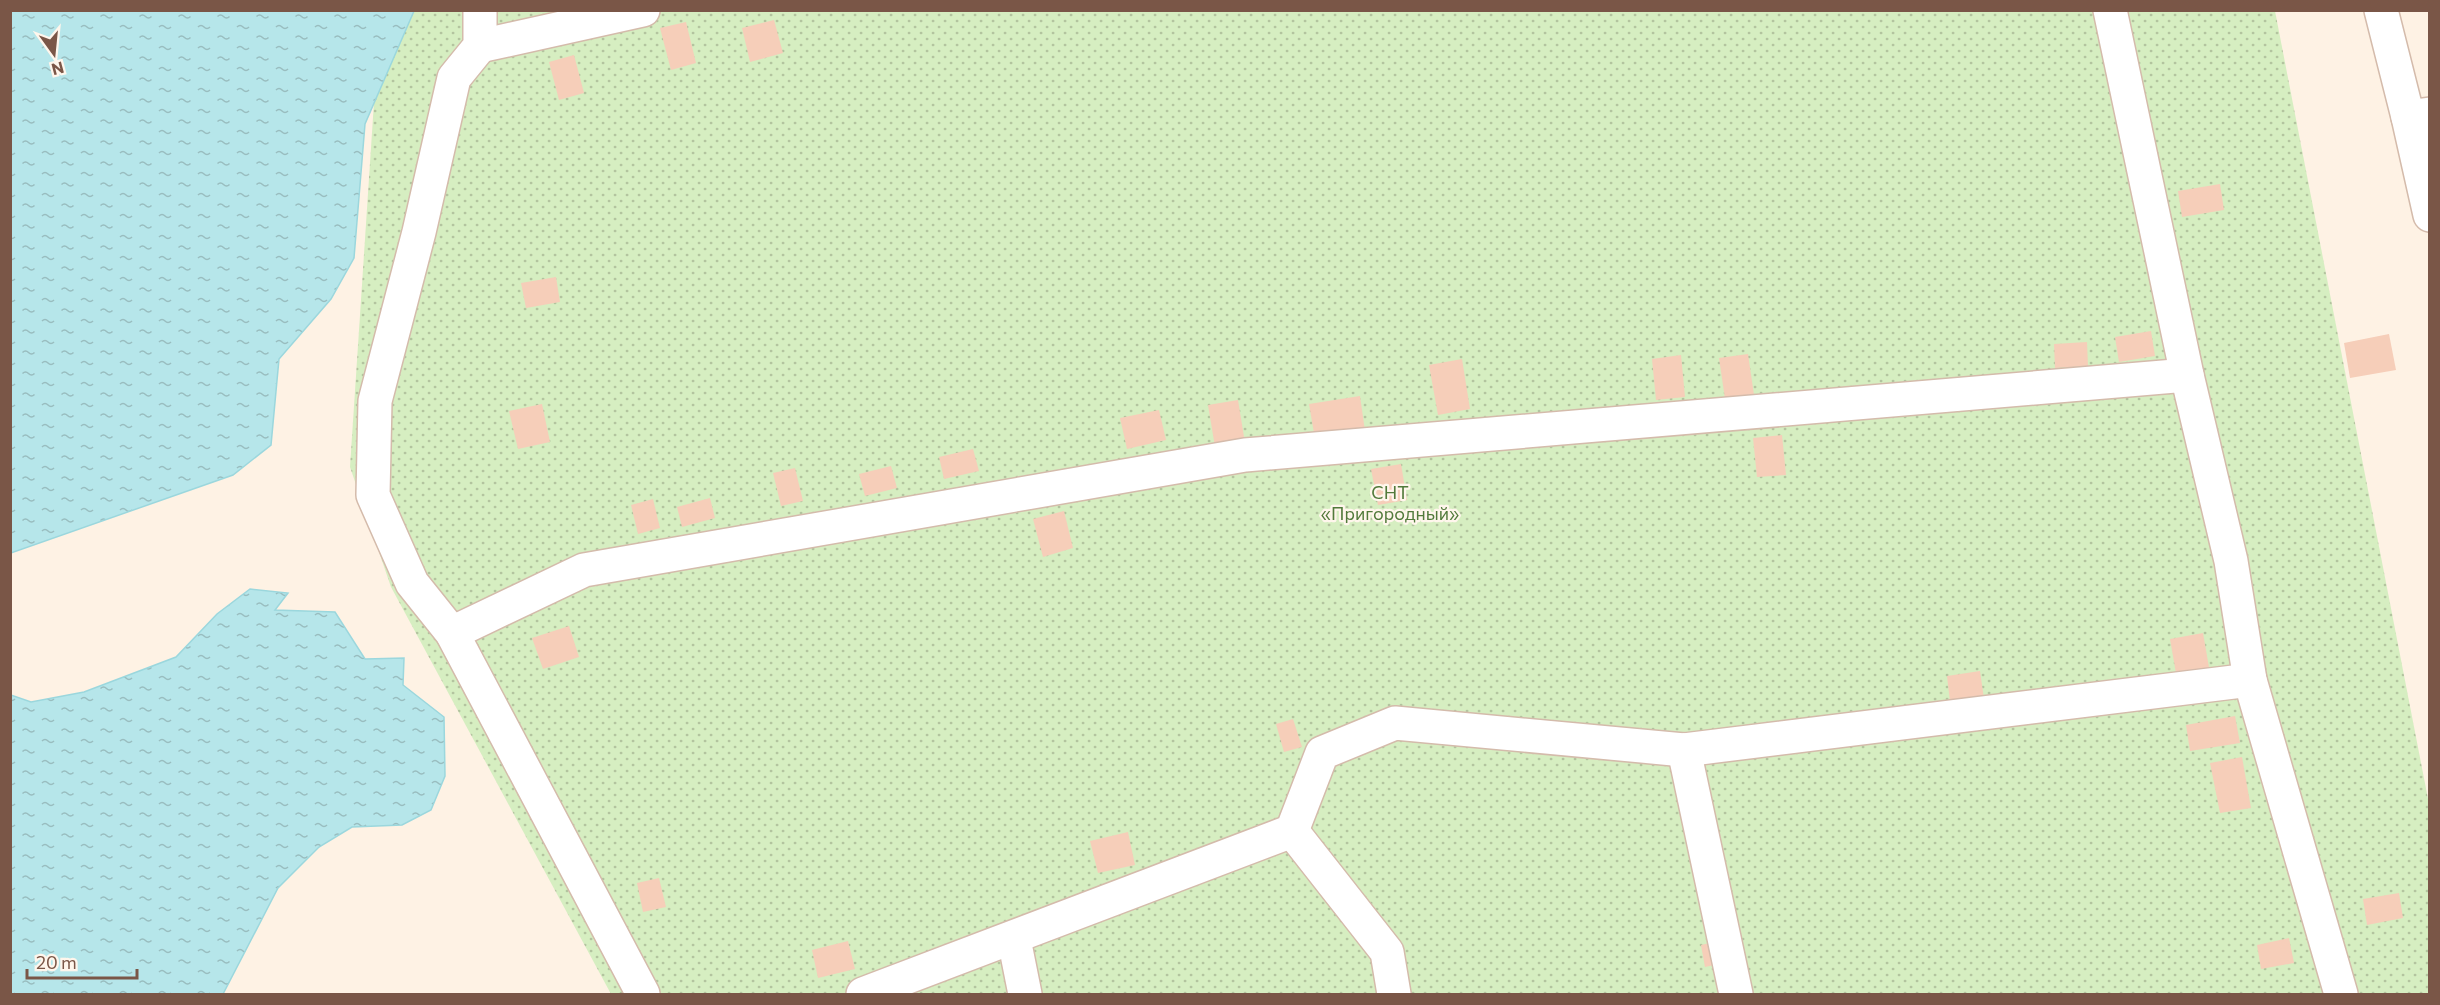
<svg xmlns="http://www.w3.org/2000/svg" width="2440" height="1005" font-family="Commissioner,sans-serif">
  <defs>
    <pattern id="park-dots" width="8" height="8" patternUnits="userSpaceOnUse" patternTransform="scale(1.5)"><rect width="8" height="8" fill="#d6eec1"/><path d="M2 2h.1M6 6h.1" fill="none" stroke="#b3c49f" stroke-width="1.8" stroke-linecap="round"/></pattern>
    <pattern id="water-ripples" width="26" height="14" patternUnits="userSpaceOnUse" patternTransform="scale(1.5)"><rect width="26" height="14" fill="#b6e6ea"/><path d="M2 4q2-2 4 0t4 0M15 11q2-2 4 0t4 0" fill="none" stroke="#99bdbf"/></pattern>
  </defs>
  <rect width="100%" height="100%" fill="#fef2e4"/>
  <!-- park -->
  <path fill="url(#park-dots)" d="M380,11h1895l154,793v190h-1818l-220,-407 -41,-120z"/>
  <!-- water -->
  <g fill="url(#water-ripples)" stroke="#9bd7dd" stroke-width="1.5">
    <path d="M10,11h404l-49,113 -11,134 -23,41 -52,60 -8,86 -38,30 -222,78z"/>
    <path d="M250,589l38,4 -13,17 60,2 30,47 39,-1 -1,27 41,32 1,59 -14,34 -29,15 -50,2 -33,20 -41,41 -55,106h-212v-299l20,7 53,-10 92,-35 41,-43z"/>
  </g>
  <!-- building -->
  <g fill="#f6ceb9">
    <path d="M774,20l9,33 -33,9 -8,-34z"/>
    <path d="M686,22l10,41 -25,7 -11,-42z"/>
    <path d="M574,55l10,38 -25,7 -10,-38z"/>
    <path d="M2220,184l4,26 -42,7 -4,-26z"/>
    <path d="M556,277l4,25 -34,6 -5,-25z"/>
    <path d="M2151,331l4,25 -36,6 -4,-25z"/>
    <path d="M2389,334l7,36 -46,8 -6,-35z"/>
    <path d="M2087,342l1,24 -33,2 -1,-24z"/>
    <path d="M1748,354l6,41 -29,4 -6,-41z"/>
    <path d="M1681,355l4,42 -29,3 -4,-41z"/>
    <path d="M1462,359l8,50 -32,6 -9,-50z"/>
    <path d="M1360,396l5,35 -50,8 -6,-35z"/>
    <path d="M1238,400l7,43 -30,4 -7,-42z"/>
    <path d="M542,404l8,38 -32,7 -9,-38z"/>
    <path d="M1159,410l7,30 -39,9 -7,-31z"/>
    <path d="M1782,435l4,40 -29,2 -4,-39z"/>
    <path d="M973,449l6,22 -35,8 -5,-22z"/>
    <path d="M1401,464l6,36 -29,5 -7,-36z"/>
    <path d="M891,466l6,22 -32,8 -6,-22z"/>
    <path d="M795,468l8,33 -22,5 -8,-33z"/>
    <path d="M710,498l5,20 -33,9 -5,-20z"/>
    <path d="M653,499l7,29 -22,6 -7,-29z"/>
    <path d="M1064,511l9,37 -30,9 -10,-38z"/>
    <path d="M569,626l10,31 -36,12 -11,-31z"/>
    <path d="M2203,633l7,40 -33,6 -7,-40z"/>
    <path d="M1980,671l5,35 -34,4 -4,-34z"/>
    <path d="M2235,716l5,27 -50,8 -4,-26z"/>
    <path d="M1293,719l9,28 -18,5 -8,-28z"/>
    <path d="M2242,757l9,51 -31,5 -10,-50z"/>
    <path d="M1128,832l7,33 -37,8 -8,-32z"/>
    <path d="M659,878l7,29 -23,5 -6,-29z"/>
    <path d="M2399,893l4,25 -36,7 -4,-26z"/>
    <path d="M1733,938l4,22 -32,7 -4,-22z"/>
    <path d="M2289,938l5,25 -33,6 -4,-24z"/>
    <path d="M848,941l7,28 -37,9 -6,-28z"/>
  </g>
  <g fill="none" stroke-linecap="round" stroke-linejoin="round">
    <!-- minor casing -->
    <g stroke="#d4bbab" stroke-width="36">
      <g id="minor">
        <path d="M480,10v36l-26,32 -35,154 -44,169 -2,94 39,88 40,50 191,361"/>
        <path d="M2110,10l77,365 44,186 19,119 91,314"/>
        <path d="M2381,10l27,107 22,-3"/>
        <path d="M480,46l163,-36"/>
        <path d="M2408,117l22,98"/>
        <path d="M452,633l132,-63 661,-115 942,-80"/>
        <path d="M1684,750l52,244"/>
        <path d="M1292,831l95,121 7,42"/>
        <path d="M1014,939l11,55"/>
        <path d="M863,994l429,-163 30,-78 73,-30 289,27 566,-70"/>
      </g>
    </g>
    <!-- minor -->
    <use href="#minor" stroke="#fff" stroke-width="33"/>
  </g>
  <g text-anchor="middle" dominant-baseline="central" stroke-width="4.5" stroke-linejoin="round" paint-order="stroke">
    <!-- park labels -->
    <g font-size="18" fill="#527a3b" stroke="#fff6ec">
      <text x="1390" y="492">СНТ<tspan x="1390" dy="21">«Пригородный»</tspan></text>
    </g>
  </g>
  <!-- border -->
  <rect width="2440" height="1005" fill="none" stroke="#7a5647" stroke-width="24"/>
  <!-- north arrow -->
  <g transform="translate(54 54) rotate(165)" stroke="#fff6ec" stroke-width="4.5" paint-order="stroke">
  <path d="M0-4.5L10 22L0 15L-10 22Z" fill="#7a5647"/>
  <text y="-9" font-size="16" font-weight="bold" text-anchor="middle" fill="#7a5647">N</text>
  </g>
  <!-- scale -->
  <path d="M27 969v9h110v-9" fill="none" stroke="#7a5647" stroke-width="3"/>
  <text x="36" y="969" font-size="18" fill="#7a5647" stroke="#fff6ec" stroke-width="4.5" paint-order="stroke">20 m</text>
</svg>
